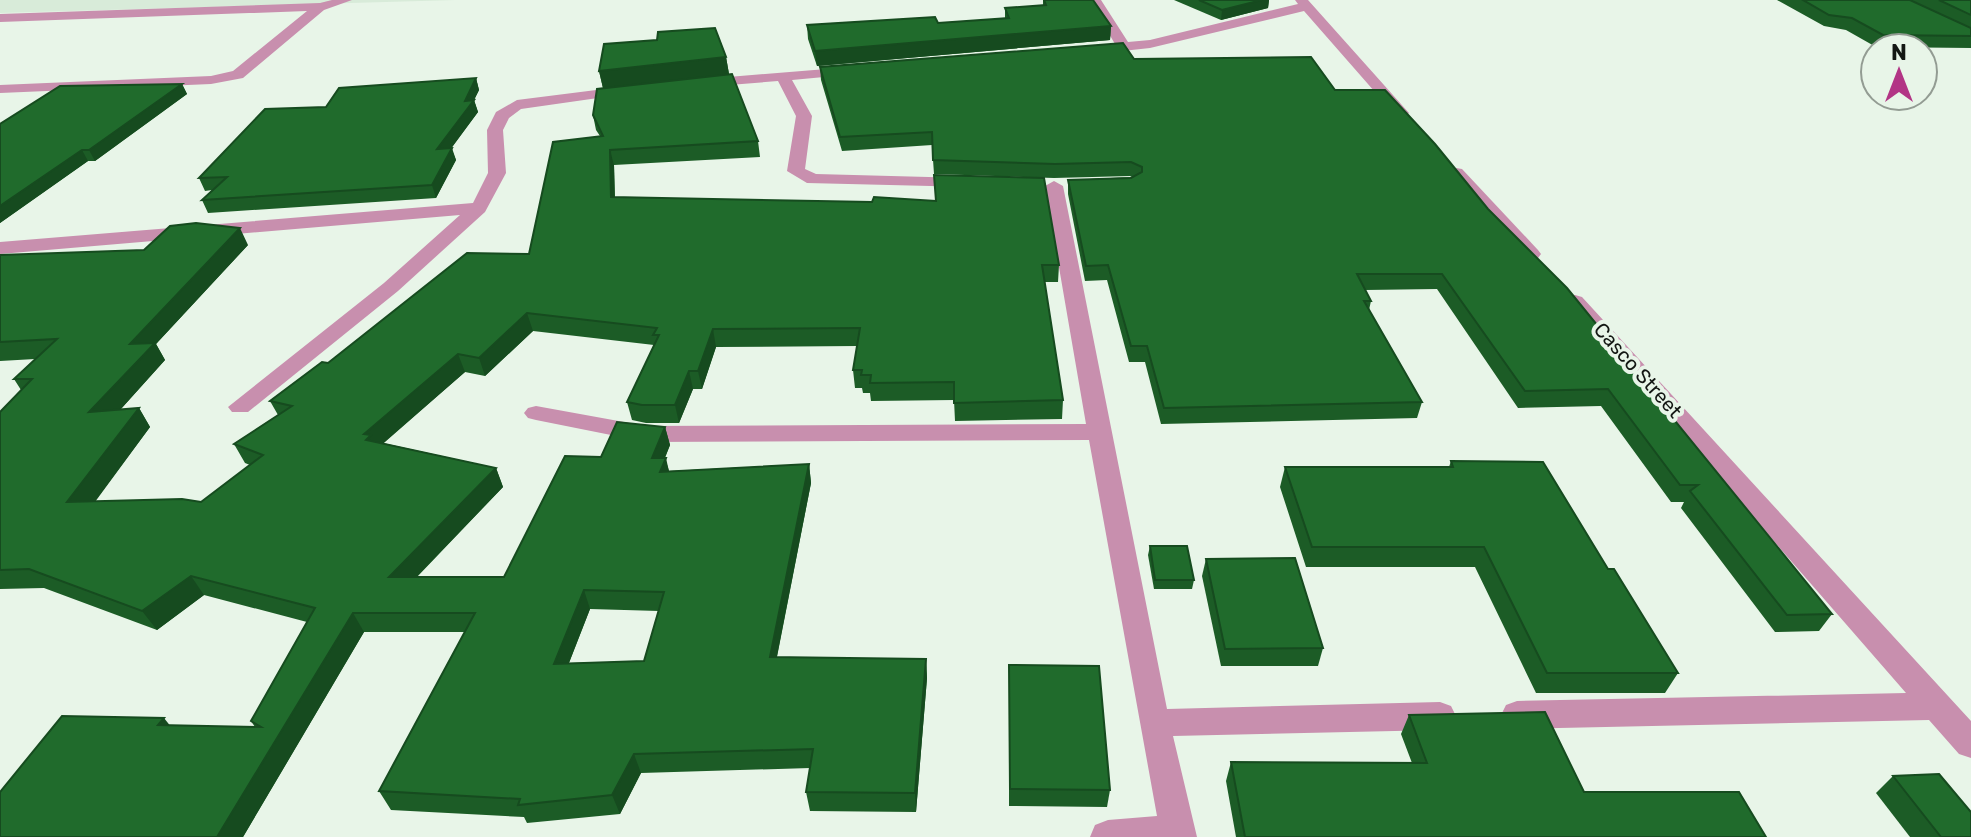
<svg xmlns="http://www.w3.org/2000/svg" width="1971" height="837" font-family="Rubik,sans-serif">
  <rect width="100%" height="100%" fill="#e8f5e8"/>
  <!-- built -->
  <path fill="#d8ebd9" d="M0,0h456l-456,13z"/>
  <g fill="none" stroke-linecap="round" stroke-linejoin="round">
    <!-- minor -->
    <g fill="#c88fae" fill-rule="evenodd">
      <path d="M332,0h20l-28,10 -81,68 -32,6 -211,9v-8l211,-9 22,-5 74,-60 -307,11v-8l320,-11z"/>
      <path d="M1089,0h12l27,42 22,-2 148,-36 -3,-4h13l101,113 -3,3h-10l-92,-105 -154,37 -55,6 -7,-4 2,-3 25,-3z"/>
      <path d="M851,67l7,4 -2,3 -64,6 20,36 -7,53 11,5 150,4 6,1 3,4 -3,4 -165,-4 -20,-12 9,-55 -18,-35 -74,6 -7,-4 7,-4z"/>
      <path d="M628,86l7,4 -2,3 -112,16 -12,9 -6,12 3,43 -21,39 -87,79 -150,121h-16l-4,-5 156,-124 76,-68 -460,39v-12l473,-39 15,-30 -1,-43 9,-18 21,-12z"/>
      <path d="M1456,168l6,1 76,81 3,4 -3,4h-14l-74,-81 -3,-4 3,-4z"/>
      <path d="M1054,181l9,5 104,523 273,-7 11,4 5,10 -5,10 -11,4 -267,6 24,101h-107l5,-12 13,-5 49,-4 -68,-376 -443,2 -110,-22 -8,-2 -4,-5 4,-5 8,-2 110,20 440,-2 -41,-238z"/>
      <path d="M1575,295l7,2 389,424v37l-12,-4 -30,-34 -412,9 -11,-4 -5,-10 5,-10 11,-4 389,-8 -338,-388 -3,-4 3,-4z"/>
    </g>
  </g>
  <!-- wall -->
  <g fill="#1c5c26" fill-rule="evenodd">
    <path d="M1043,0h50l18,26 -1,14 -293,26 -9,-27 -1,-14 131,-2 67,-4v-11l38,-3z"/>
    <path d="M1174,0h95l-1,8 -47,12z"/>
    <path d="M1777,0h194v48l-95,-1 -30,-17 -22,-4z"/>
    <path d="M726,57l3,17 29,67 2,16 -146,8 1,32 444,68 -1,17h-14l19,118 -1,19 -107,2 -1,-21 -83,1 -1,-8h-7l-1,-5h-7l-2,-18 4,-24 -141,1 -14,42h-9l-14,34h-33l-14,-3 -5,-18 27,-57 -121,-14 -48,45 -20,-4 -82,71 113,25 7,19 -86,90h87l97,-120 64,-30 5,18 -5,13 4,13 140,-7 2,19 -34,174 149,2 1,19 -11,134 -106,-1 -4,-19 4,-24 -169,5 -21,41 -93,9 -3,-6 -133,-7 -12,-19 86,-159h-101l-121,205h-243l170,-111 85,1 -4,-6 56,-99 -103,-27 -47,35 -113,-42 -44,1v-177l21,-22 -7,-11 21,-20 -35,2v-106l144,-5 104,-5 -92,99 9,16 -45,50 19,-2 11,19 -55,74 106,1 49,-37 -5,-2 -11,-19 44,-29 -8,-14 58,-38 201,-109 71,-118 -4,-6 -3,-15 10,-27 -4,-17zM590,609l69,2 -15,50 -75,2z"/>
    <path d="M1134,59l201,31 153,119 344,405 -13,17 -44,1 -94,-124 3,-6h-13l-70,-96 -83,2 -81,-119 -72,1 6,11 -2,9 53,92 -5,16 -256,6 -16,-62h-16l-22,-82 -22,1 -17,-87v-14l64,-3 -2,-1 -76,2 -120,-4 -2,-29 -90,6 -21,-71 -1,-13z"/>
    <path d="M476,78l3,12 -5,10 4,12 -27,36 5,12 -20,38 -228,15 -6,-13 10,-10 -7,1 -6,-13 127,-71z"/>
    <path d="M182,84l5,10 -92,67h-7l-88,62v-99z"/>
    <path d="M1451,461l157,108 70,104 -13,20h-129l-61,-126h-169l-26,-80 5,-20h164z"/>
    <path d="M1150,546l44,34 -2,9h-38l-6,-34z"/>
    <path d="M1206,559l117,89 -5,18h-97l-19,-90z"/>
    <path d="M1009,665l101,125 -3,17 -98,-1z"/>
    <path d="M1409,715l175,77 182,45h-530l-10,-56 5,-19 181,1 -11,-29z"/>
    <path d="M1893,776l78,61h-61l-34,-44z"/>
  </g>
  <!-- shaded-wall -->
  <g fill="#164b1f">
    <path d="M1262,0h7l-1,8 -47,12 1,-10z"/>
    <path d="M1111,26l-1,14 -293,26 -2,-15z"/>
    <path d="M726,57l3,17 -126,14 -4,-17z"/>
    <path d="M476,78l3,12 -6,12 1,-2 4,12 -36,49 -5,-12 28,-48z"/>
    <path d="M182,84l5,10 -92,67 -6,-11z"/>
    <path d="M452,148l4,12 -20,38 -4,-13z"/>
    <path d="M82,150l6,11 -88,62v-17z"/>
    <path d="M610,150l4,15 1,48 -4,-16z"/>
    <path d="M240,228l8,17 -92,99 9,16 -63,70 -13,-18 41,-68z"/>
    <path d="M527,313l6,18 -48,45 -6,-18z"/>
    <path d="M713,329l3,18 -14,42 -4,-18z"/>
    <path d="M458,354l7,18 -88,77 -3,9 -10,-24z"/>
    <path d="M689,371l4,18 -14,34 -4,-18z"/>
    <path d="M139,408l11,19 -69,94 -14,-19z"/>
    <path d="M665,427l5,18 -13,31 -5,-18z"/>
    <path d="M666,458l4,18 -10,-4z"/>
    <path d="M809,464l2,19 -38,193 -3,-19z"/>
    <path d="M496,468l7,19 -105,109 -9,-19z"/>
    <path d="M191,576l13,19 -47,35 -15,-19z"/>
    <path d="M584,590l6,19 -29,74 -7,-19z"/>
    <path d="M353,613l11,19 -121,205h-26z"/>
    <path d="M926,659l1,19 -11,134 -1,-19z"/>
    <path d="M164,718l15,19 -21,-12z"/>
    <path d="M634,754l7,19 -21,41 -8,-19z"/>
  </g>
  <!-- building -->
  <g fill="#206b2c" stroke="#164b1f" stroke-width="2" fill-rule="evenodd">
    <path d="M1044,0h49l18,26 -296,25 -8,-26 128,-8 3,6 71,-5 -4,-10 41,-3z"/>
    <path d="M1199,0h63l-40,10z"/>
    <path d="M1803,0h107l61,28v8l-88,-1 -31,-17 -23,-3z"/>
    <path d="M1939,0h32v15z"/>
    <path d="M715,28l11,29 -127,14 5,-27 53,-4 1,-8z"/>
    <path d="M1123,43l11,16 177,-2 24,33h50l50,54 53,65 79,79 265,326 -45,1 -97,-124 8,-6h-18l-72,-96 -83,2 -83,-117h-85l14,27h-7l58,101 -258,6 -17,-62h-16l-23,-81 -22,1 -18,-86 63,-2 11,-6v-5l-11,-5 -76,2 -122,-4 -1,-28 -92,5 -20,-70z"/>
    <path d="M732,74l26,67 -148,9 1,47 261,5 2,-5 62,4 -2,-26 110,3 15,87h-17l21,135 -109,3v-21l-84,1 1,-8h-10l1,-5h-9l7,-42 -147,1 -15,42h-9l-14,34h-33l-15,-3 32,-67h-6l4,-7 -130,-15 -48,45 -21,-4 -94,80 7,1 -5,5 130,28 -107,109h115l61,-121 36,1 16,-35 48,5 -13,31h14l-6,14 149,-8 -39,193 156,2 -11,134 -109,-1 7,-43 -179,5 -22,41 -94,10 2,-6 -141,-8 96,-178h-122l-136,224h-217v-45l62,-76 102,2 -6,7 103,2 -10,-6 64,-113 -124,-32 -49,35 -113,-42 -29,1v-158l32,-33h-18l43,-40 -57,3v-87l144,-5 26,-24 26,-3 44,5 -110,116 25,-1 -66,69 50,-4 -72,94 115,-3 19,3 62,-47 -29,-11 58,-38 -22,-5 52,-39 6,1 139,-110 62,1 24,-112 50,-6 -10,-21 4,-26zM584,590l80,2 -20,69 -90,3z"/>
    <path d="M476,78l-11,23 9,-1 -37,49 15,-1 -20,37 -230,15 25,-23 -28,1 66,-69 61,-2 13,-19z"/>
    <path d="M182,84l-93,66h-7l-82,56v-82l60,-38z"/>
    <path d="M1451,461l92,1 65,107h6l64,104h-131l-63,-126h-172l-27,-80h168z"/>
    <path d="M1150,546h37l7,34h-39z"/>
    <path d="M1295,558l28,90 -98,1 -19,-90z"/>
    <path d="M1009,665l90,1 11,124 -100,-1z"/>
    <path d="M1545,712l39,80h155l27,45h-521l-14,-75 196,1 -18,-48z"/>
    <path d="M1939,774l32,38v25h-30l-48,-61z"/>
  </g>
  <g text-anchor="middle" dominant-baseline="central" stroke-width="8" stroke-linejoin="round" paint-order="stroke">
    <!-- street labels -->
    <g font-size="20" fill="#131713" stroke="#e8f5e8">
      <text transform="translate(1638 370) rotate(48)">Casco Street</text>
    </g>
  </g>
  <!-- north arrow -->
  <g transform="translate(1899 72)"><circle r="38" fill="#e8f5e8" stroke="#939c93" stroke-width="2"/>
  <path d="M0-6L14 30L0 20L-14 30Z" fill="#b23585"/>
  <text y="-12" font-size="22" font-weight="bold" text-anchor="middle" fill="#131713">N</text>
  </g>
</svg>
